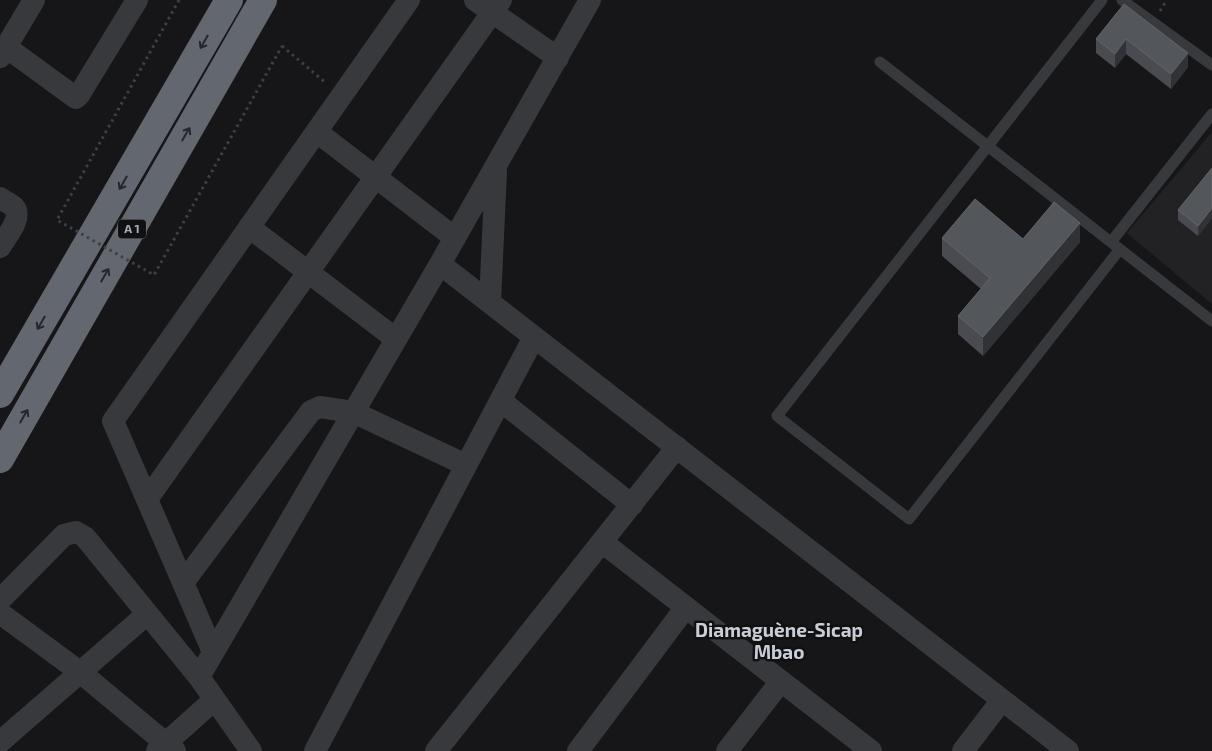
<svg xmlns="http://www.w3.org/2000/svg" width="1212" height="751" font-family="'Exo 2',sans-serif">
  <style>
    .built { fill: #222225 }
    .lines { fill: none; stroke-linecap: round; stroke-linejoin: round }
    .path { stroke: #3d4045; stroke-width: 3; stroke-dasharray: 2.5 4; stroke-linecap: butt }
    .service { stroke: #37393d; stroke-width: 11 }
    .minor { stroke: #37393d; stroke-width: 22 }
    .motorway { stroke: #63676f; stroke-width: 28 }
    .path-bridge { stroke: #3d4045; stroke-width: 3; stroke-dasharray: 2.5 4; stroke-linecap: butt }
    .wall { fill: #494b50 }
    .shaded-wall { fill: #303235 }
    .building { fill: #53565b; stroke: #61646a }
    .oneway { stroke: #26262a }
    .labels { text-anchor: middle; stroke-width: 5; stroke-linejoin: round; paint-order: stroke }
    .shield { fill: #111113; stroke: #7b7f87; stroke-width: 1 }
    .shield-label { font-size: 12px; font-weight: bold; fill: #a8aeb9 }
    .district-label { font-size: 19px; font-weight: bold; fill: #c9cdd5; stroke: #111113 }
  </style>
  <rect width="100%" height="100%" fill="#161618"/>
  <path class="built" d="M1212 132V304L1127 233Z"/>
  <g class="lines">
    <path class="path" d="M1160 11 1167 0
      M282 46 326 83"/>
    <path class="service" d="M1102 0 777 416 909 519 1120 249
      M1122 0 1212 65
      M880 62 1212 321
      M1111 242 1212 114"/>
    <path class="minor" d="M475 0 558 58
      M6 47 76 98 79 95 137 0
      M0 57 34 0
      M317 132 455 238
      M0 198C4 201 10 203 14 207 23 218 6 237 0 247
      M249 227 396 339
      M440 264 1068 751
      M490 302 496 171
      M501 401 632 505
      M148 498 501 0
      M602 542 871 751
      M183 583 311 411 320 407 353 412 466 465
      M0 600 64 535 76 532 85 537 199 677 251 751
      M0 613 80 672 175 751
      M213 652 113 421 409 0
      M199 677 440 264 590 0
      M0 742 146 615
      M157 751 214 700
      M315 751 534 337
      M436 751 677 447
      M578 751 686 607
      M727 751 781 681
      M963 751 1002 700"/>
    <path class="motorway" d="M0 394 229 0
      M0 459 263 0"/>
    <path class="path-bridge" d="M179 0 57 220 154 275 282 46"/>
  </g>
  <path class="wall" d="M1124 4 1188 67 1171 89 1126 54 1115 68 1096 53V39Z
    M1212 168V218L1198 236 1178 220V210Z
    M942 238 1023 239 1080 242 983 356 958 334V316L981 289 942 256Z"/>
  <path class="shaded-wall" d="M1126 39V54L1115 68V54Z
    M1188 53V67L1171 89V74Z
    M1212 208V218L1198 236V226Z
    M1080 223V242L983 356V337Z"/>
  <path class="building" d="M1124 4 1188 53 1171 74 1126 39 1115 54 1096 39Z
    M1212 168V208L1198 226 1178 210Z
    M975 199 1023 239 1054 202 1080 223 983 337 958 316 990 278 942 238Z"/>
  <defs><path id="oneway-shaft" d="M-6 0H5M1.5-3L5.5 0L1.5 3" fill="none" stroke-width="1.6" stroke-linecap="round" stroke-linejoin="round" transform="scale(1.25)"/></defs>
  <g class="oneway">
    <use href="#oneway-shaft" transform="translate(204 42) rotate(120)"/>
    <use href="#oneway-shaft" transform="translate(186 134) rotate(-60)"/>
    <use href="#oneway-shaft" transform="translate(123 183) rotate(120)"/>
    <use href="#oneway-shaft" transform="translate(105 275) rotate(-60)"/>
    <use href="#oneway-shaft" transform="translate(41 323) rotate(120)"/>
    <use href="#oneway-shaft" transform="translate(24 416) rotate(-60)"/>
  </g>
  <g class="labels">
    <rect class="shield" x="118" y="219.5" width="28" height="19" rx="4"/>
    <g class="shield-label">
      <text x="132" y="233">A 1</text>
    </g>
    <g class="district-label">
      <text x="779" y="637">Diamaguène-Sicap<tspan x="779" dy="22">Mbao</tspan></text>
    </g>
  </g>
</svg>
